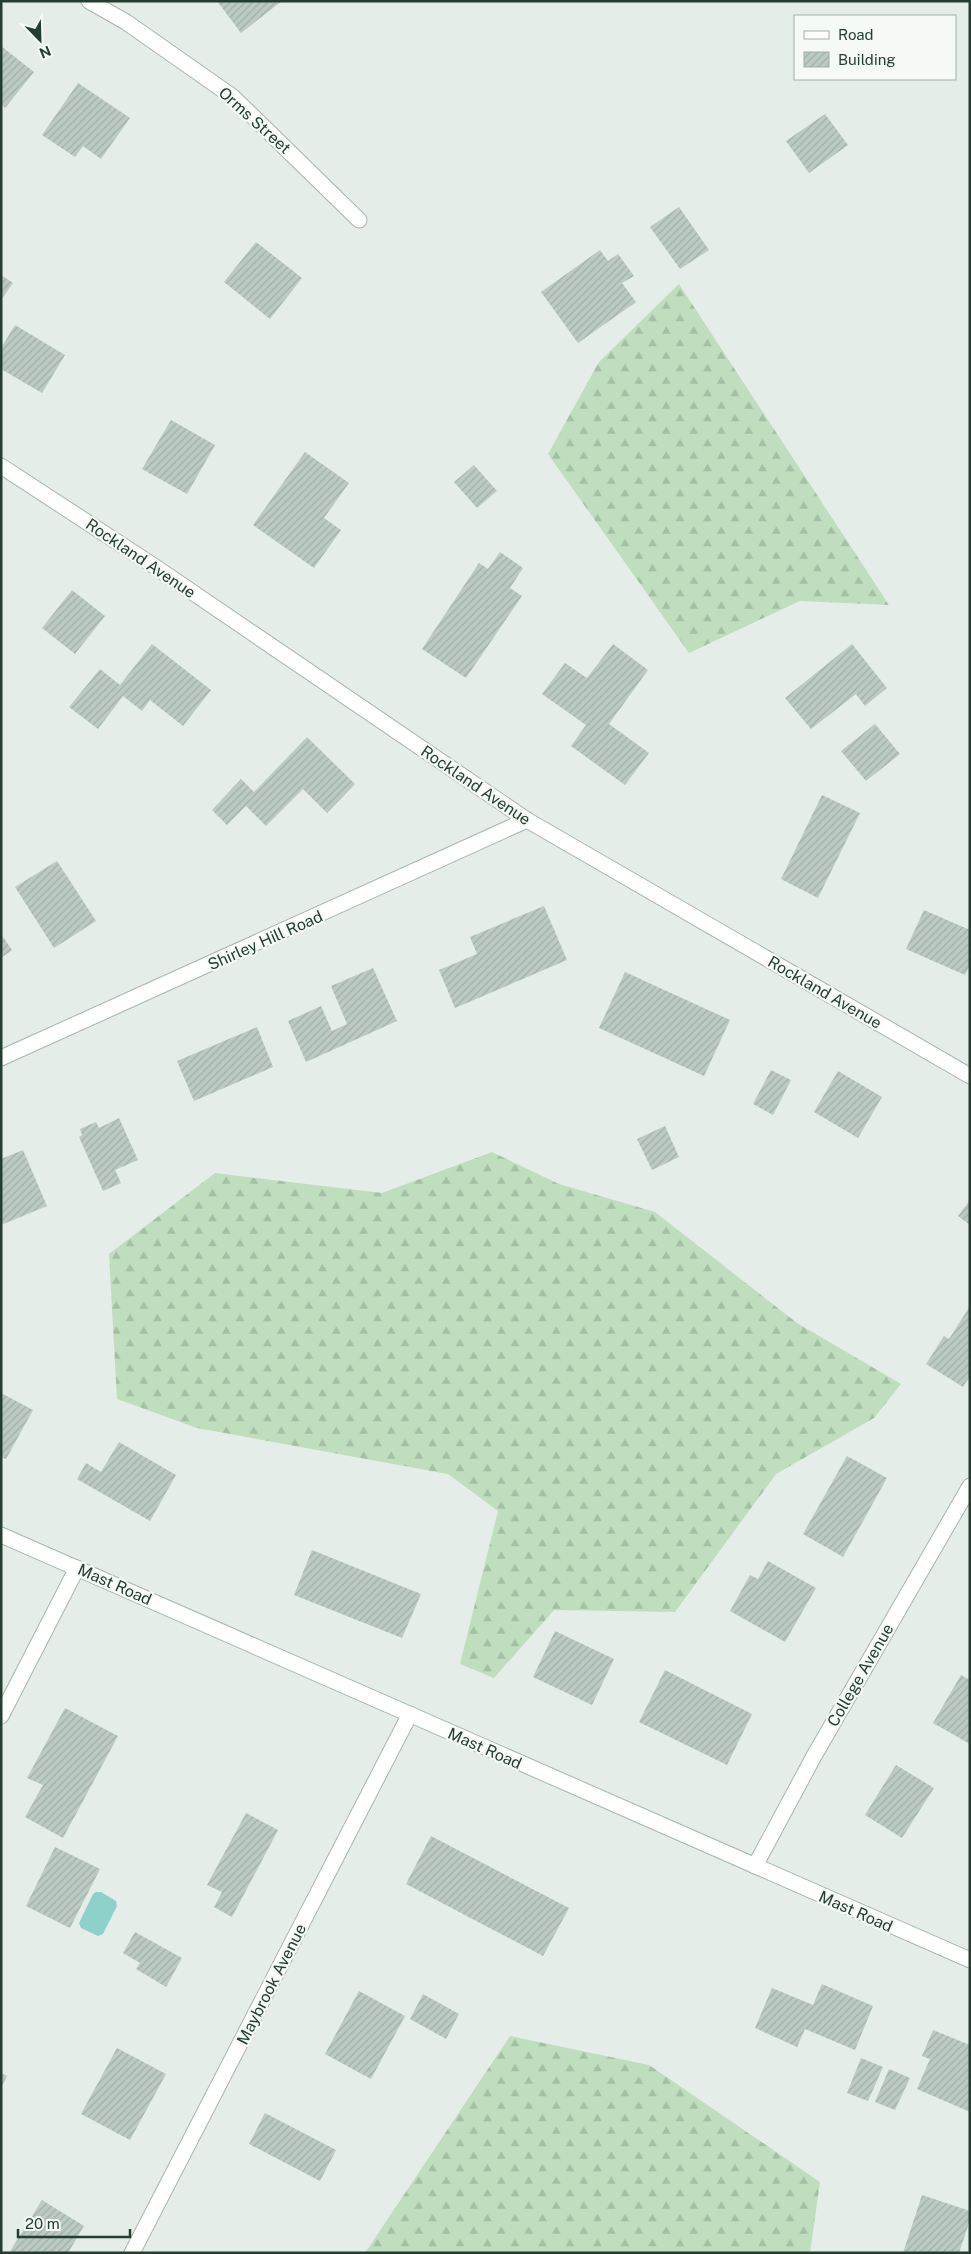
<svg xmlns="http://www.w3.org/2000/svg" width="971" height="2254" font-family="'Public Sans',sans-serif">
  <style>
    .forest { fill: url(#forest-firs) }
    .water { fill: #8ed1cb }
    .building { fill: url(#building-hatch) }
    .lines { fill: none; stroke-linecap: round; stroke-linejoin: round }
    .minor-casing { stroke: #a7b5ad; stroke-width: 17 }
    .tertiary-casing { stroke: #a7b5ad; stroke-width: 17 }
    .secondary-casing { stroke: #a3b9ac; stroke-width: 17 }
    .minor { stroke: #fff; stroke-width: 15 }
    .tertiary { stroke: #fff; stroke-width: 15 }
    .secondary { stroke: #fff; stroke-width: 15 }
    .labels { text-anchor: middle; stroke-width: 4.5; stroke-linejoin: round; paint-order: stroke }
    .street-label { font-size: 16px; fill: #243f31; stroke: #f5faf6 }
  </style>
  <defs>
    <pattern id="forest-firs" width="22" height="20" patternUnits="userSpaceOnUse" patternTransform="scale(1.25)"><rect width="22" height="20" fill="#bedebe"/><path d="M5 1l3.5 6h-7zM16 11l3.5 6h-7z" fill="#a3c0a4"/></pattern>
    <pattern id="building-hatch" width="6" height="6" patternUnits="userSpaceOnUse" patternTransform="scale(1.25)"><rect width="6" height="6" fill="#bccbc2"/><path d="M-1 1l2-2M0 6l6-6M5 7l2-2" fill="none" stroke="#a1afa7"/></pattern>
  </defs>
  <rect width="100%" height="100%" fill="#e4ede7"/>
  <path class="forest" d="M679 284 889 605 800 601 689 653 548 454 599 362Z
    M492 1152 559 1184 655 1212 797 1323 901 1384 874 1418 776 1474 675 1612 554 1610 494 1678 460 1664 498 1511 448 1474 197 1428 117 1399 109 1254 215 1173 382 1193Z
    M510 2036 649 2065 820 2182 810 2253H365Z"/>
  <path class="water" d="M96 1892H101L116 1901 117 1906 103 1934 98 1936 81 1928 79 1923 93 1894Z"/>
  <path class="building" d="M217 1H282L241 33Z
    M1 46 34 72 5 108 1 104Z
    M78 83 130 118 101 159 83 146 75 157 42 135Z
    M825 114 848 145 809 173 786 141Z
    M679 207 709 250 680 269 650 227Z
    M256 242 302 278 270 319 224 282Z
    M600 250 608 261 618 254 634 276 622 283 636 302 578 343 541 292Z
    M1 275 13 283 1 300Z
    M15 325 65 355 42 393 1 369V348Z
    M171 420 215 445 187 494 142 469Z
    M305 452 349 483 324 518 341 530 314 568 253 525Z
    M474 465 497 491 477 508 454 482Z
    M500 552 523 568 510 588 522 596 466 678 422 649 479 563 488 569Z
    M72 590 105 616 75 654 42 628Z
    M152 644 211 690 183 726 150 700 142 711 123 696 98 729 69 707 100 669 120 685Z
    M613 644 648 670 609 724 649 753 625 785 571 746 586 725 542 694 565 663 587 678Z
    M852 644 887 688 865 706 856 694 811 729 785 698Z
    M875 724 900 754 866 781 841 751Z
    M307 737 355 784 327 813 303 789 266 826 246 806 227 825 212 810 241 779 254 792Z
    M822 795 860 813 818 898 781 879Z
    M57 861 96 921 54 948 15 887Z
    M544 906 567 960 455 1008 439 970 477 954 470 937Z
    M924 910 970 930V965L965 975 906 949Z
    M1 934 12 950 1 958Z
    M373 968 397 1021 306 1062 288 1021 321 1006 332 1031 347 1024 331 986Z
    M625 972 730 1020 704 1076 599 1028Z
    M257 1027 273 1067 194 1101 177 1061Z
    M771 1070 791 1080 773 1115 753 1104Z
    M838 1071 882 1097 858 1138 814 1112Z
    M119 1118 138 1160 115 1170 121 1183 103 1191 79 1137 82 1135 80 1129 96 1122 99 1128Z
    M665 1126 679 1157 652 1170 637 1139Z
    M23 1150 47 1206 1 1225V1159Z
    M970 1200V1225L958 1216Z
    M970 1306V1376L963 1387 926 1364 944 1336 949 1339Z
    M1 1393 33 1410 6 1459 1 1457Z
    M119 1442 176 1475 150 1521 77 1479 86 1463 101 1472Z
    M847 1456 887 1478 843 1557 803 1534Z
    M312 1550 421 1594 402 1638 294 1595Z
    M768 1561 816 1588 785 1642 730 1611 750 1575 758 1579Z
    M555 1631 614 1659 592 1705 533 1677Z
    M665 1670 752 1714 727 1765 639 1722Z
    M961 1675 970 1680V1744L933 1723Z
    M65 1708 118 1736 63 1838 25 1817 43 1785 27 1778Z
    M896 1765 934 1788 902 1838 865 1815Z
    M246 1813 278 1830 232 1917 214 1907 222 1892 207 1885Z
    M431 1836 569 1908 543 1956 406 1884Z
    M55 1847 100 1869 70 1928 26 1906Z
    M135 1932 182 1958 166 1987 136 1969 140 1963 123 1953Z
    M822 1984 873 2006 855 2050 805 2029 797 2047 755 2028 772 1988 813 2005Z
    M359 1991 405 2016 371 2079 325 2054Z
    M423 1994 459 2014 446 2039 410 2019Z
    M933 2030 970 2045V2112L917 2089 930 2059 922 2056Z
    M117 2048 166 2074 130 2140 81 2114Z
    M861 2058 883 2067 868 2101 847 2093Z
    M889 2069 910 2078 895 2110 875 2102Z
    M1 2073 7 2076 1 2088Z
    M265 2113 336 2150 320 2181 249 2144Z
    M922 2195 970 2211V2220L959 2253H903Z
    M42 2200 84 2226 68 2253H9Z"/>
  <g class="lines">
    <g class="minor-casing">
      <path id="minor" d="M89 1 126 22 233 97 359 220
        M1 1058 527 820
        M1 1716 77 1568
        M755 1866 814 1756 970 1486
        M132 2253 410 1714"/>
    </g>
    <g class="tertiary-casing">
      <path id="tertiary" d="M1 466 154 566 527 820 970 1076"/>
    </g>
    <g class="secondary-casing">
      <path id="secondary" d="M1 1535 970 1960"/>
    </g>
    <use href="#minor" class="minor"/>
    <use href="#tertiary" class="tertiary"/>
    <use href="#secondary" class="secondary"/>
  </g>
  <g class="labels">
    <g class="street-label">
      <text transform="translate(255 120) rotate(42)" y="6">Orms Street</text>
      <text transform="translate(141 558) rotate(34)" y="6">Rockland Avenue</text>
      <text transform="translate(476 785) rotate(34)" y="6">Rockland Avenue</text>
      <text transform="translate(265 940) rotate(-24)" y="6">Shirley Hill Road</text>
      <text transform="translate(825 992) rotate(30)" y="6">Rockland Avenue</text>
      <text transform="translate(115 1584) rotate(24)" y="6">Mast Road</text>
      <text transform="translate(860 1675) rotate(-60)" y="6">College Avenue</text>
      <text transform="translate(485 1748) rotate(24)" y="6">Mast Road</text>
      <text transform="translate(856 1911) rotate(24)" y="6">Mast Road</text>
      <text transform="translate(271 1984) rotate(-63)" y="6">Maybrook Avenue</text>
    </g>
  </g>
  <rect width="971" height="2254" fill="none" stroke="#243f31" stroke-width="5"/>
  <rect x="794" y="15" width="162" height="65" fill="#f5faf6" stroke="#a1afa7"/>
  <rect x="804" y="31" width="25" height="8" fill="#ffffff" stroke="#a1afa7"/>
  <text x="838" y="40" font-size="15" fill="#243f31">Road</text>
  <rect x="804" y="52" width="25" height="15" fill="url(#building-hatch)" stroke="#a1afa7"/>
  <text x="838" y="65" font-size="15" fill="#243f31">Building</text>
  <g transform="translate(40 40) rotate(157)" stroke="#f5faf6" stroke-width="4" paint-order="stroke">
  <path d="M0-4L9 19L0 12L-9 19Z" fill="#243f31"/>
  <text y="-8" font-size="14" font-weight="bold" text-anchor="middle" fill="#243f31">N</text>
  </g>
  <path d="M18 2229v8h112v-8" fill="none" stroke="#243f31" stroke-width="2.5"/>
  <text x="25" y="2229" font-size="15" fill="#243f31" stroke="#f5faf6" stroke-width="4" paint-order="stroke">20 m</text>
</svg>
